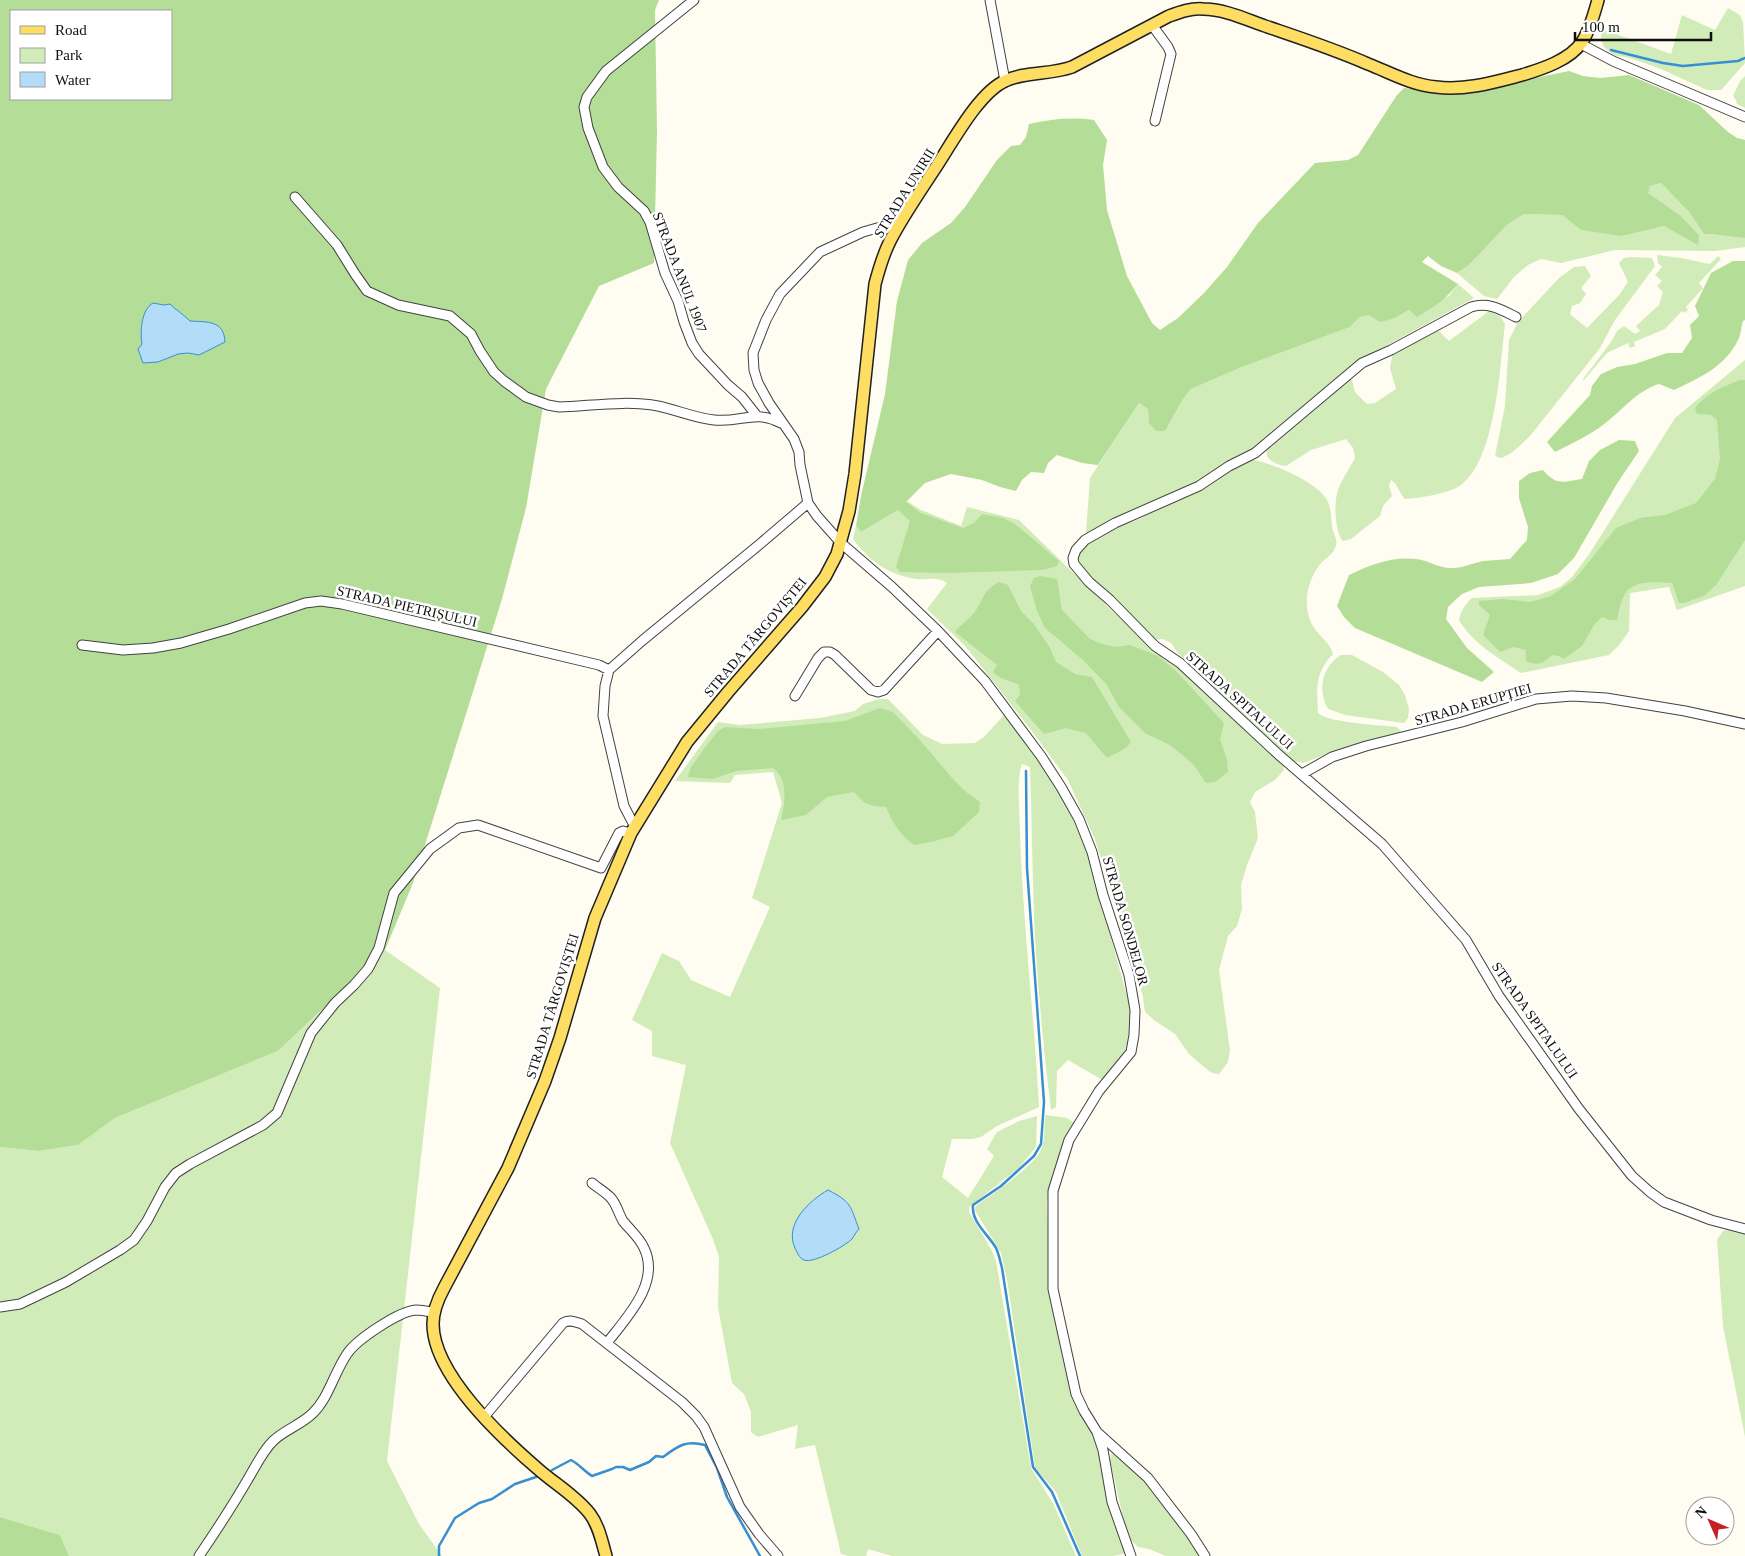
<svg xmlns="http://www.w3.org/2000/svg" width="1745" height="1556" font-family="Georgia,serif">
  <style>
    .green { fill: #d1ecb8 }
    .forest { fill: #b4dd97; fill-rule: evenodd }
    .water { fill: #b3dcf9; stroke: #378ed3 }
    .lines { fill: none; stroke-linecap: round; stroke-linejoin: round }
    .stream { stroke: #378ed3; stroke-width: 2.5 }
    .minor-casing { stroke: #424242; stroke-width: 11 }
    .major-casing { stroke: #202020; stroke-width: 14 }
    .minor { stroke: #fff; stroke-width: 9 }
    .major { stroke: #fdde63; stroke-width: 11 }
    .labels { text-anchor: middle; stroke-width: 5; stroke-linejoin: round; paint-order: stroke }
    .street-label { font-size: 14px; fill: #0f0f0f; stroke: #fff }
  </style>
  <rect width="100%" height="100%" fill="#fffdf1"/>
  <path class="green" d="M1728 8 1740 15 1743 22 1745 63 1721 90H1707L1661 69 1630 58 1614 55 1604 47 1601 40V26L1605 30 1671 54 1682 15 1715 30Z
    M1745 76V108L1737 104 1736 100 1733 96 1740 81Z
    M1661 183 1689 212 1704 234C1718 234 1731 237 1745 238V247L1715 251 1615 250 1561 263 1541 259 1528 265 1514 277 1497 299 1484 296 1457 273 1468 266 1507 225 1524 214 1562 215 1581 230 1621 235 1664 226 1699 235 1681 216 1647 193 1650 186Z
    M1657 255 1681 258 1710 264 1718 256 1721 259 1699 283 1703 288 1686 307 1688 310 1684 313 1682 311 1665 329 1634 342 1635 346 1630 348 1628 343 1607 353 1584 380 1583 379 1611 342 1617 331 1624 326 1635 334 1640 331 1636 326 1659 305 1663 292 1657 286 1662 281 1655 275 1662 267 1658 263Z
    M1631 257 1652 258 1655 266 1615 320 1600 348 1530 436C1521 444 1513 454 1501 458L1495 456 1505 406 1509 340 1518 322 1559 278 1574 267 1585 266 1591 276 1581 288 1586 294 1580 303 1572 306 1570 314 1587 328 1619 295 1628 282 1619 263 1624 258Z
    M1458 284 1474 298 1358 361 1252 451 1240 454 1206 479 1139 510 1110 520 1089 534 1086 533 1090 478 1139 403 1148 409 1149 423 1156 431H1165L1183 399 1191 389 1242 367 1350 327 1360 317 1369 315 1395 318 1409 310 1449 296Z
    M1489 311 1500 316 1505 324C1500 365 1496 459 1461 485 1448 494 1420 498 1405 499 1399 493 1398 484 1391 480L1389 485 1392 496 1383 506 1380 516 1351 539 1343 541C1335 533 1334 505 1337 494 1339 483 1350 468 1355 458L1353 448 1346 439 1311 450 1286 466C1278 465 1273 463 1267 457V451L1295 423 1348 379 1352 380 1355 392 1367 404 1375 403 1396 389 1390 368 1393 351 1437 329 1449 341Z
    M1745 360V586L1677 610 1669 587 1630 593 1629 631 1620 644 1609 655 1521 673C1499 658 1473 644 1459 620 1461 611 1465 604 1472 598L1538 595 1560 587 1572 577 1590 553 1675 418Z
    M1254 460C1274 464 1317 482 1327 500 1331 507 1331 518 1332 526 1333 534 1339 541 1335 548 1333 554 1326 558 1322 562 1314 571 1308 584 1307 597 1306 606 1308 618 1313 626 1319 637 1330 642 1333 654 1314 674 1317 688 1318 713 1329 723 1380 725 1397 727L1402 733 1345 747 1303 763 1294 761 1223 698 1178 653 1171 643 1163 639 1155 640C1140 625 1082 578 1078 561 1077 552 1087 541 1094 536 1106 528 1123 525 1137 520 1146 517 1154 509 1163 506 1176 500 1189 497 1202 490 1221 481 1232 463 1254 460Z
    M907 501 921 510 961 526 967 507 1019 520 1128 626 1178 666 1275 754 1283 764 1284 770 1275 780 1255 792 1250 802 1255 812 1258 838 1247 865 1241 885 1242 909 1237 926 1228 936 1219 970 1230 1051 1228 1062 1219 1074 1212 1073 1204 1067 1189 1054 1175 1034 1154 1020 1145 1012 1143 997 1129 943 1094 837 1068 780 1028 726 966 647 927 609 947 583C936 576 930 580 917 579 888 575 871 562 853 539L856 526 861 532 898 510Z
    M1341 655H1352L1383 672 1399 685 1405 695 1409 709 1408 718 1404 723 1345 715 1328 709C1317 689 1322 667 1341 655Z
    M879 699H888L923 735 942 744 975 743 984 737 1004 715 1008 719 1050 775 1084 841 1129 1003C1135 1043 1126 1050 1104 1081L1068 1060 1057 1071 1056 1107 1051 1110C1043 1045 1037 981 1034 916 1032 866 1032 817 1030 767L1022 764C1016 780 1020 815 1020 833 1023 924 1034 1015 1039 1107L997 1126 981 1137 972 1139H952L942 1177 968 1198 994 1156 987 1149 997 1132 1019 1121 1037 1116 1036 1147 1019 1168 969 1207V1212L991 1249 996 1261 1031 1468 1054 1505 1076 1556H892L868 1549 866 1556H849L841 1554 815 1445 795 1449 798 1425 758 1437 751 1432V1412L744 1394 732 1383 718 1307 719 1257 713 1239 670 1143 686 1065 652 1056V1031L632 1020 662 953 679 961 691 980 730 997 770 907 752 898 782 803 773 772 735 775 730 783 675 781 718 722 740 725 820 718 855 711 863 704Z
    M385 950 440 988 387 1461 419 1524 442 1556H69L60 1535 0 1517V1147L38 1151 78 1145 115 1118 278 1051Z
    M1046 1115 1067 1118 1076 1124 1066 1141 1049 1187 1047 1206 1052 1286 1068 1376 1097 1443 1112 1512 1126 1551 1124 1554 1112 1556H1082L1056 1492 1035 1468 1007 1279 1001 1253 976 1212 975 1208 977 1205C993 1194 1034 1166 1041 1150 1046 1139 1043 1126 1046 1115Z
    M1730 1229 1745 1233V1437L1723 1326 1717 1240 1723 1231Z
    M1112 1452 1117 1453 1145 1479 1201 1556H1166L1149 1549 1138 1547 1131 1540 1123 1517 1110 1460Z"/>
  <path class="forest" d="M0 0H659L655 10 657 131 654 263 599 286 546 389 526 508 502 599 413 883 385 950 278 1051 115 1118 78 1145 38 1151 0 1147ZM11 11H171V99H11Z
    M1569 71 1583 76 1600 78 1629 75 1699 105 1728 132 1737 138 1745 140V238C1731 237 1718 234 1704 234L1689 212 1661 183 1650 186 1648 193 1681 216 1699 235 1698 245 1664 226 1621 236 1581 230 1562 215 1524 214 1507 225 1468 266 1457 273 1441 266 1428 256 1422 262 1458 284C1447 298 1433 308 1417 317L1409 310 1395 318 1380 322 1369 315 1360 317 1350 327 1242 367 1191 389 1183 399 1165 431H1156L1149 423 1148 409 1139 403 1098 465 1082 463 1057 455 1048 463 1044 473 1031 472 1022 480 1016 491 1000 487 982 480 951 474 925 483 906 502 921 513 963 528 974 523 982 514 1003 518 1015 524 1059 561 1057 566 1043 570 944 573 900 572 896 567 910 521 898 510 861 532 856 526 861 496 885 394 897 301 908 260 922 243 951 223 965 207 997 160 1011 146 1020 145 1026 137 1029 124C1051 119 1072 117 1094 120L1107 140 1103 165 1107 210 1127 276 1152 323 1160 330 1178 318 1204 293 1227 267 1258 223 1315 163 1348 160 1358 155 1397 95 1404 88 1456 94Z
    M1733 261H1745V320L1743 321C1741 327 1741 335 1738 340 1725 367 1699 378 1674 390L1659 384C1636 391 1622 411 1603 425 1588 436 1571 444 1555 452L1547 442 1590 395 1592 386 1601 374 1617 367 1635 364 1667 353H1682L1692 338 1690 325 1699 316 1695 306 1711 273Z
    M1740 380H1745V540L1716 585 1704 596 1684 603H1679L1672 583C1657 582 1631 579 1624 596 1620 603 1619 612 1617 620H1609L1602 617 1594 625 1582 646 1564 659 1559 656 1552 655C1543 664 1538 666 1526 661V650L1514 647 1500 652 1483 635 1490 615 1479 605V601L1503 599 1530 602 1551 596 1575 579 1616 528 1640 518 1665 515 1696 503 1715 479 1720 459 1717 420 1711 415 1697 414 1695 408C1706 393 1723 387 1740 380Z
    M1619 440 1635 441 1639 451 1618 482 1574 558 1558 574 1531 583 1479 587 1462 594 1448 607 1446 619 1467 648 1494 672 1482 682 1355 628 1344 617 1337 606 1349 575C1369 565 1393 556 1416 559 1428 560 1440 569 1453 568 1463 568 1473 563 1483 561 1492 560 1501 560 1510 559L1527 540 1528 527 1519 498V481L1530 473 1543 470C1557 486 1562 482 1582 479L1589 461 1600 450Z
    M1040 576 1057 579 1062 610 1089 638 1099 643 1114 647 1130 645 1158 656 1177 672 1224 723 1220 739 1227 760 1228 772 1215 782 1206 783 1193 764 1170 745 1145 733 1119 707 1107 685 1083 660 1045 628 1037 611 1030 586 1034 578Z
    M999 582 1008 585 1021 611 1033 623 1049 646 1056 662 1075 674 1092 677 1131 742C1126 750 1115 753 1107 758L1086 733 1066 728 1044 734 1015 701 1020 695 1019 685C1010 680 1000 680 993 672L997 665 955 632C960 625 967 621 972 615 985 601 980 592 999 582Z
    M880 708 893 712 918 738 953 779 966 792 980 802 979 812 953 836 931 842 914 845C899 834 893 823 886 807 868 806 866 805 854 792L827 797 806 815 781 820C785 803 789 780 773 768L737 771 712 779 688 777 691 767 709 742 718 731 725 727 759 729 845 721Z
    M0 1517 60 1535 69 1556H0Z"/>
  <path class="water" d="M153 303 164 305 170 304C176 310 183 314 190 321 207 322 224 320 225 342L199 355 188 353 178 354 158 362 143 363 138 349 142 344C140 332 141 310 153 303Z
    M828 1190C852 1202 850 1206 859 1229 856 1232 854 1236 852 1239 845 1246 813 1264 804 1260 799 1258 797 1252 795 1248 784 1224 809 1201 828 1190Z"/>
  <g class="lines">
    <path class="stream" d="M1611 50 1663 63 1683 66 1738 61 1745 58
      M1026 771 1027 868 1044 1102 1041 1144 1034 1156 1001 1186 973 1205C971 1222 988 1234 996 1248 999 1254 1000 1261 1002 1268L1033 1467 1052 1492 1080 1556
      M552 1470 571 1460C579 1464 584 1471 592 1476L612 1469 616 1467H623L630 1470 649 1462 656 1456 663 1457C678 1446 685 1440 705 1445L717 1468 727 1497 760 1556
      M439 1556V1546L455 1518 479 1503 492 1499 515 1484 536 1477"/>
    <g class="minor-casing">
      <path id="minor" d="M694 0 606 71 587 97 584 107 588 128 603 167 618 187 644 211 650 222 665 273 678 301 684 322 692 343 699 354 728 385 742 397 757 416
        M990 0 1005 81
        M1152 25 1168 47 1171 54 1155 121
        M1581 44 1613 61 1745 117
        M295 197 337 245 355 274 367 291 398 305 450 316 471 334 480 351 494 372 504 381 526 397 548 405 559 407C591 406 626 400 658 406 677 410 695 418 714 420 742 423 754 409 781 423
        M898 226H884L863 232 820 252 780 294 766 320 753 353 754 370 758 383 769 403 794 439 799 452 800 465 808 503 817 516 841 543 892 587 938 631 985 681 1041 756 1061 787 1079 819 1092 852 1103 895 1129 975 1135 1010 1134 1035 1131 1052 1099 1091 1069 1140 1053 1191V1289L1076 1394 1084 1411 1097 1432 1148 1478 1191 1534 1205 1556
        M1516 317C1500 309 1489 302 1471 307L1391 350 1362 363 1255 453 1229 466 1199 486 1115 523 1085 540 1076 550 1073 558 1074 564 1089 582 1110 600 1155 646 1180 663 1279 755 1382 844 1466 940 1499 996 1579 1109 1632 1176 1650 1192 1664 1202 1711 1220 1745 1229
        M82 645 123 650 153 648 181 643 229 629 305 603 321 601 342 604 599 665 609 670
        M795 696 818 658 824 652H830L835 655 871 690 878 692 884 690 938 631
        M1302 774 1332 757 1366 746 1462 722 1536 699 1572 696 1606 698 1685 711 1745 724
        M635 827 624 806 603 716 605 686 609 670 643 640 760 544 808 503
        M592 1183C598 1188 605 1192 610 1197 617 1204 618 1213 623 1221 630 1230 639 1237 644 1248 661 1283 626 1318 607 1343
        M0 1307 20 1304 66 1282 120 1250 134 1240 147 1221 165 1187 176 1173 190 1164 263 1125 277 1113 311 1033 335 1003 354 985 368 969 379 948 394 893 430 849 459 828 478 825 601 868 619 833 623 831 631 833
        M484 1417 563 1323C569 1319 575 1322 582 1324L682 1402 696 1416 704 1427 740 1507 759 1534 778 1556
        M1097 1432 1103 1450 1112 1502 1131 1556
        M199 1556C216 1531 233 1505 248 1479 256 1466 262 1452 273 1441 284 1430 301 1425 313 1413 329 1397 334 1373 347 1354 356 1340 399 1311 416 1310 422 1310 429 1312 435 1312"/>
    </g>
    <g class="major-casing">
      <path id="major" d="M606 1556C602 1542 599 1526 590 1514 576 1496 555 1484 538 1469 502 1438 433 1374 433 1324 433 1311 438 1299 444 1288L508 1168 545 1081 560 1038 595 918 631 833 687 742 728 692 802 607 825 577 837 554 849 511 855 474 875 284C879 269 883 255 890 241 903 216 919 193 934 170 951 145 978 93 1005 81 1026 71 1050 75 1072 67L1169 16C1180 12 1191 8 1203 9 1224 9 1245 19 1265 26 1300 38 1334 49 1368 64 1391 73 1412 85 1436 87 1465 91 1495 82 1522 75 1542 69 1570 60 1582 42 1590 30 1594 14 1598 0"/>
    </g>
    <use href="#minor" class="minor"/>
    <use href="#major" class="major"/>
  </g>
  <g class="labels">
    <g class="street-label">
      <text transform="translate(904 193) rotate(-58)" y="5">STRADA UNIRII</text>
      <text transform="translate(680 272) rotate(69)" y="5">STRADA ANUL 1907</text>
      <text transform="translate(407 606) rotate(13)" y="5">STRADA PIETRIȘULUI</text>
      <text transform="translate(755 637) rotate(-50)" y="5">STRADA TÂRGOVIȘTEI</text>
      <text transform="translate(1240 700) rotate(42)" y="5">STRADA SPITALULUI</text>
      <text transform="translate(1473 704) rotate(-16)" y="5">STRADA ERUPȚIEI</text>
      <text transform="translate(1126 921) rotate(74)" y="5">STRADA SONDELOR</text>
      <text transform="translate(552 1006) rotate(-73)" y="5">STRADA TÂRGOVIȘTEI</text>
      <text transform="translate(1535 1020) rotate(55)" y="5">STRADA SPITALULUI</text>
    </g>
  </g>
  <rect x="10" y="10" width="162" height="90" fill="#ffffff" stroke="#9f9f9f"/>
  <rect x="20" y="26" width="25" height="8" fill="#fdde63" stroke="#9f9f9f"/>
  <text x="55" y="35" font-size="15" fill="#0f0f0f">Road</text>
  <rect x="20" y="48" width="25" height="15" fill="#d1ecb8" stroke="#9f9f9f"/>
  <text x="55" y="60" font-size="15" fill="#0f0f0f">Park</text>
  <rect x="20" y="72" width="25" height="15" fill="#b3dcf9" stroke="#9f9f9f"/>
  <text x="55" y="85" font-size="15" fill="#0f0f0f">Water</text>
  <g transform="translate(1710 1521) rotate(315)"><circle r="24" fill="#ffffff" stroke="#9f9f9f"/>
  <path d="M0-4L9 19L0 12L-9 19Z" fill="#c52122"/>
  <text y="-8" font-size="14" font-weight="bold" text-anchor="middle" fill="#0f0f0f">N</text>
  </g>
  <path d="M1575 32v8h136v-8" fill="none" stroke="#0f0f0f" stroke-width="2.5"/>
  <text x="1582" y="32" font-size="15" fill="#0f0f0f" stroke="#ffffff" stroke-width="4" paint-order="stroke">100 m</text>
</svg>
